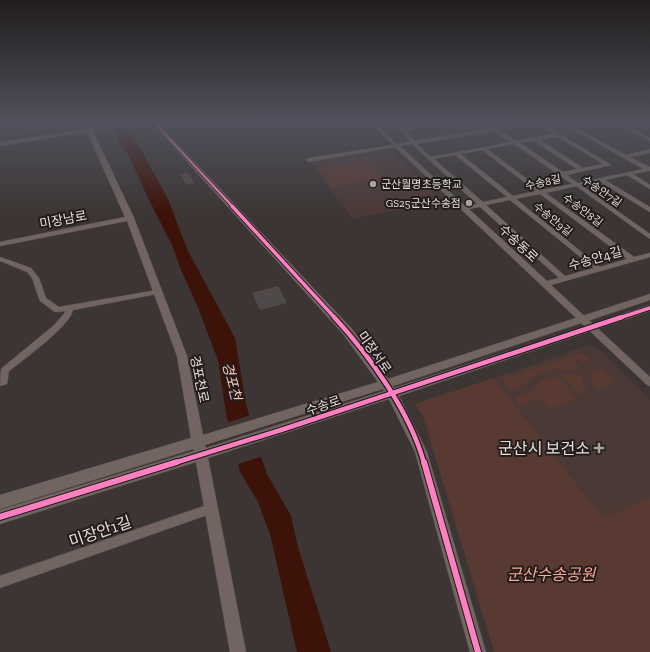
<svg xmlns="http://www.w3.org/2000/svg" width="650" height="652" font-family="'Zilla Slab','Noto Sans KR',serif">
  <style>
    .built { fill: #4b3936 }
    .green { fill: #593a33 }
    .water { fill: #3d1209 }
    .pier { fill: #3c3534 }
    .building { fill: #4f4a49 }
    .lines { fill: none; stroke-linecap: round; stroke-linejoin: round }
    .minor-casing { stroke: #565150; stroke-width: 1 }
    .tertiary-casing { stroke: #565150; stroke-width: 1 }
    .minor { fill: #726461; fill-rule: evenodd }
    .tertiary { fill: #726461; fill-rule: evenodd }
    .cycleway-far3-casing { stroke: #221c1b; stroke-width: 4 }
    .cycleway-far2-casing { stroke: #221c1b; stroke-width: 5.5 }
    .cycleway-far1-casing { stroke: #221c1b; stroke-width: 7 }
    .cycleway-casing { stroke: #221c1b; stroke-width: 8 }
    .cycleway-far3 { stroke: #ff80c0; stroke-width: 2.5 }
    .cycleway-far2 { stroke: #ff80c0; stroke-width: 3.5 }
    .cycleway-far1 { stroke: #ff80c0; stroke-width: 4.5 }
    .cycleway { stroke: #ff80c0; stroke-width: 6 }
    .poi-dot { fill: #aaa2a1; stroke: #221c1b; stroke-width: 1.5 }
    .labels { text-anchor: middle; stroke-width: 4; stroke-linejoin: round; paint-order: stroke }
    .far-street-label { font-size: 11px; fill: #e5dddb; stroke: #221c1b }
    .far-poi-label { font-size: 11px; fill: #e5dddb; stroke: #221c1b; text-anchor: start }
    .street-label { font-size: 13px; fill: #e5dddb; stroke: #221c1b }
    .water-label { font-size: 14px; font-style: italic; fill: #fac5b9; stroke: #221c1b }
    .near-poi-label { font-size: 16px; fill: #e5dddb; stroke: #221c1b; text-anchor: end }
    .near-street-label { font-size: 16px; fill: #e5dddb; stroke: #221c1b }
    .near-park-label { font-size: 16px; font-style: italic; fill: #fda894; stroke: #221c1b }
  </style>
  <rect width="100%" height="100%" fill="#3c3534"/>
  <path class="built" d="M37 122H83V125L0 138V123L25 129 42 123Z
    M387 147 441 201 352 219 309 160Z
    M589 345 597 348 650 400V497L603 518 494 378Z"/>
  <path class="green" d="M368 160 383 177 331 187 318 169Z
    M583 353 590 361 581 363 579 359 574 360 578 369 575 370 551 369 535 375 523 386 512 391 502 379Z
    M603 368 616 382 596 389 589 373Z
    M561 374H580L587 392 580 395Z
    M554 377H558L577 399 549 409 540 398 521 405 515 398 530 392 542 381Z
    M494 378 603 518 650 497V652H494L423 416 414 404Z"/>
  <path class="water" d="M109 122H123L126 129 140 148 167 197 188 251 235 338 246 404 260 454 267 474 291 516 298 547 331 652H297L270 534 258 502 240 472 226 414 218 360 197 305 181 270 172 245 148 198 128 154 119 143 117 136Z"/>
  <path class="pier" d="M251 415 263 456 236 465 226 423Z"/>
  <path class="building" d="M187 172 195 183 187 185 179 174Z
    M278 286 287 303 260 310 252 293Z"/>
  <g class="lines">
    <g class="minor-casing">
      <path id="minor" d="M369 122H374L397 144 410 142 394 122H399L404 127 435 122H444L406 130 414 141 491 128 482 122H487L496 128 530 122H540L611 165 567 175 578 183 643 169 560 122H565L626 155 650 149V153L630 157 650 167V171L633 174 650 185V189L627 175 605 180 650 207V212L599 181 581 185 650 234V239L576 186 546 193 634 257 650 253V257L551 285 650 377V386L647 385 395 147 309 162 306 160 309 158 393 145ZM536 124 554 134 516 141 499 130ZM494 131 511 142 431 157 417 144ZM558 137 603 164 583 168 540 140ZM534 141 577 169 563 172 520 143ZM412 144 477 204 465 206 400 146ZM514 144 572 184 542 190 487 149ZM482 150 536 191 513 196 461 154ZM455 155 507 197 483 202 434 159ZM540 194 627 259 600 267 516 199ZM510 200 594 268 565 276 486 205ZM480 207 559 278 547 281 469 209Z
        M613 122H618L650 138V141Z
        M0 257 31 268 39 278 46 298 59 307 157 290 161 292 157 294 73 310C70 326 23 360 9 371L7 384 0 386 1 370 2 368 53 326 64 314 65 311 55 312 40 301 32 278 27 272 0 261Z
        M210 504 214 505 216 509 214 513 210 514 0 588V576Z"/>
    </g>
    <g class="tertiary-casing">
      <path id="tertiary" d="M130 122H144L93 131 134 218 187 356 203 435 378 382 343 334 151 122H157L351 328 373 356 388 379 650 294V300L393 386 394 388 650 305V311L399 396 427 452 486 652H470L415 452 389 399 208 458 246 652H230L196 462 0 524V510L194 451 193 449 0 509V495L191 438 177 356 127 221 0 246V242L125 217 87 132 0 146V142L86 129 85 127 88 125 91 128ZM383 389 384 391 206 448 205 445Z"/>
    </g>
    <use href="#minor" class="minor"/>
    <use href="#tertiary" class="tertiary"/>
    <g class="cycleway-far3-casing">
      <path id="cycleway-far3" d="M154 122 233 207"/>
    </g>
    <g class="cycleway-far2-casing">
      <path id="cycleway-far2" d="M232 206 335 318
        M619 318 650 308"/>
    </g>
    <g class="cycleway-far1-casing">
      <path id="cycleway-far1" d="M334 317C370 356 410 412 424 463
        M174 463 281 430 622 317"/>
    </g>
    <g class="cycleway-casing">
      <path id="cycleway" d="M424 462 478 652
        M0 517 177 462"/>
    </g>
    <use href="#cycleway-far3" class="cycleway-far3"/>
    <use href="#cycleway-far2" class="cycleway-far2"/>
    <use href="#cycleway-far1" class="cycleway-far1"/>
    <use href="#cycleway" class="cycleway"/>
  </g>
  <linearGradient id="sky" x2="0" y2="1"><stop stop-color="#211d1d"/><stop offset="0.57" stop-color="#50515c"/><stop offset="1" stop-color="#50515c" stop-opacity="0"/></linearGradient>
  <rect width="650" height="213" fill="url(#sky)"/>
  <g class="poi-dot">
    <circle cx="373" cy="184" r="4"/>
    <circle cx="469" cy="203" r="4"/>
    <path d="M597 442h4v4h4v4h-4v4h-4v-4h-4v-4h4z"/>
  </g>
  <g class="labels">
    <g class="far-street-label">
      <text transform="translate(543 182) rotate(-12)" y="4">수송8길</text>
      <text transform="translate(602 191) rotate(35)" y="4">수송안7길</text>
      <text transform="translate(583 210) rotate(37)" y="4">수송안8길</text>
      <text transform="translate(553 219) rotate(39)" y="4">수송안9길</text>
    </g>
    <g class="far-poi-label">
      <text x="381" y="188">군산월명초등학교</text>
      <text x="461" y="207" text-anchor="end">GS25군산수송점</text>
    </g>
    <g class="street-label">
      <text transform="translate(63 219) rotate(-11)" y="5">미장남로</text>
      <text transform="translate(519 243) rotate(43)" y="5">수송동로</text>
      <text transform="translate(595 258) rotate(-16)" y="5">수송안4길</text>
      <text transform="translate(375 352) rotate(55)" y="5">미장서로</text>
      <text transform="translate(200 379) rotate(78)" y="5">경포천로</text>
      <text transform="translate(323 405) rotate(-19)" y="5">수송로</text>
    </g>
    <g class="water-label">
      <text transform="translate(232 381) rotate(75)" y="5">경포천</text>
    </g>
    <g class="near-poi-label">
      <text x="590" y="454">군산시 보건소</text>
    </g>
    <g class="near-street-label">
      <text transform="translate(100 531) rotate(-19)" y="6">미장안1길</text>
    </g>
    <g class="near-park-label">
      <text x="551" y="580">군산수송공원</text>
    </g>
  </g>
</svg>
